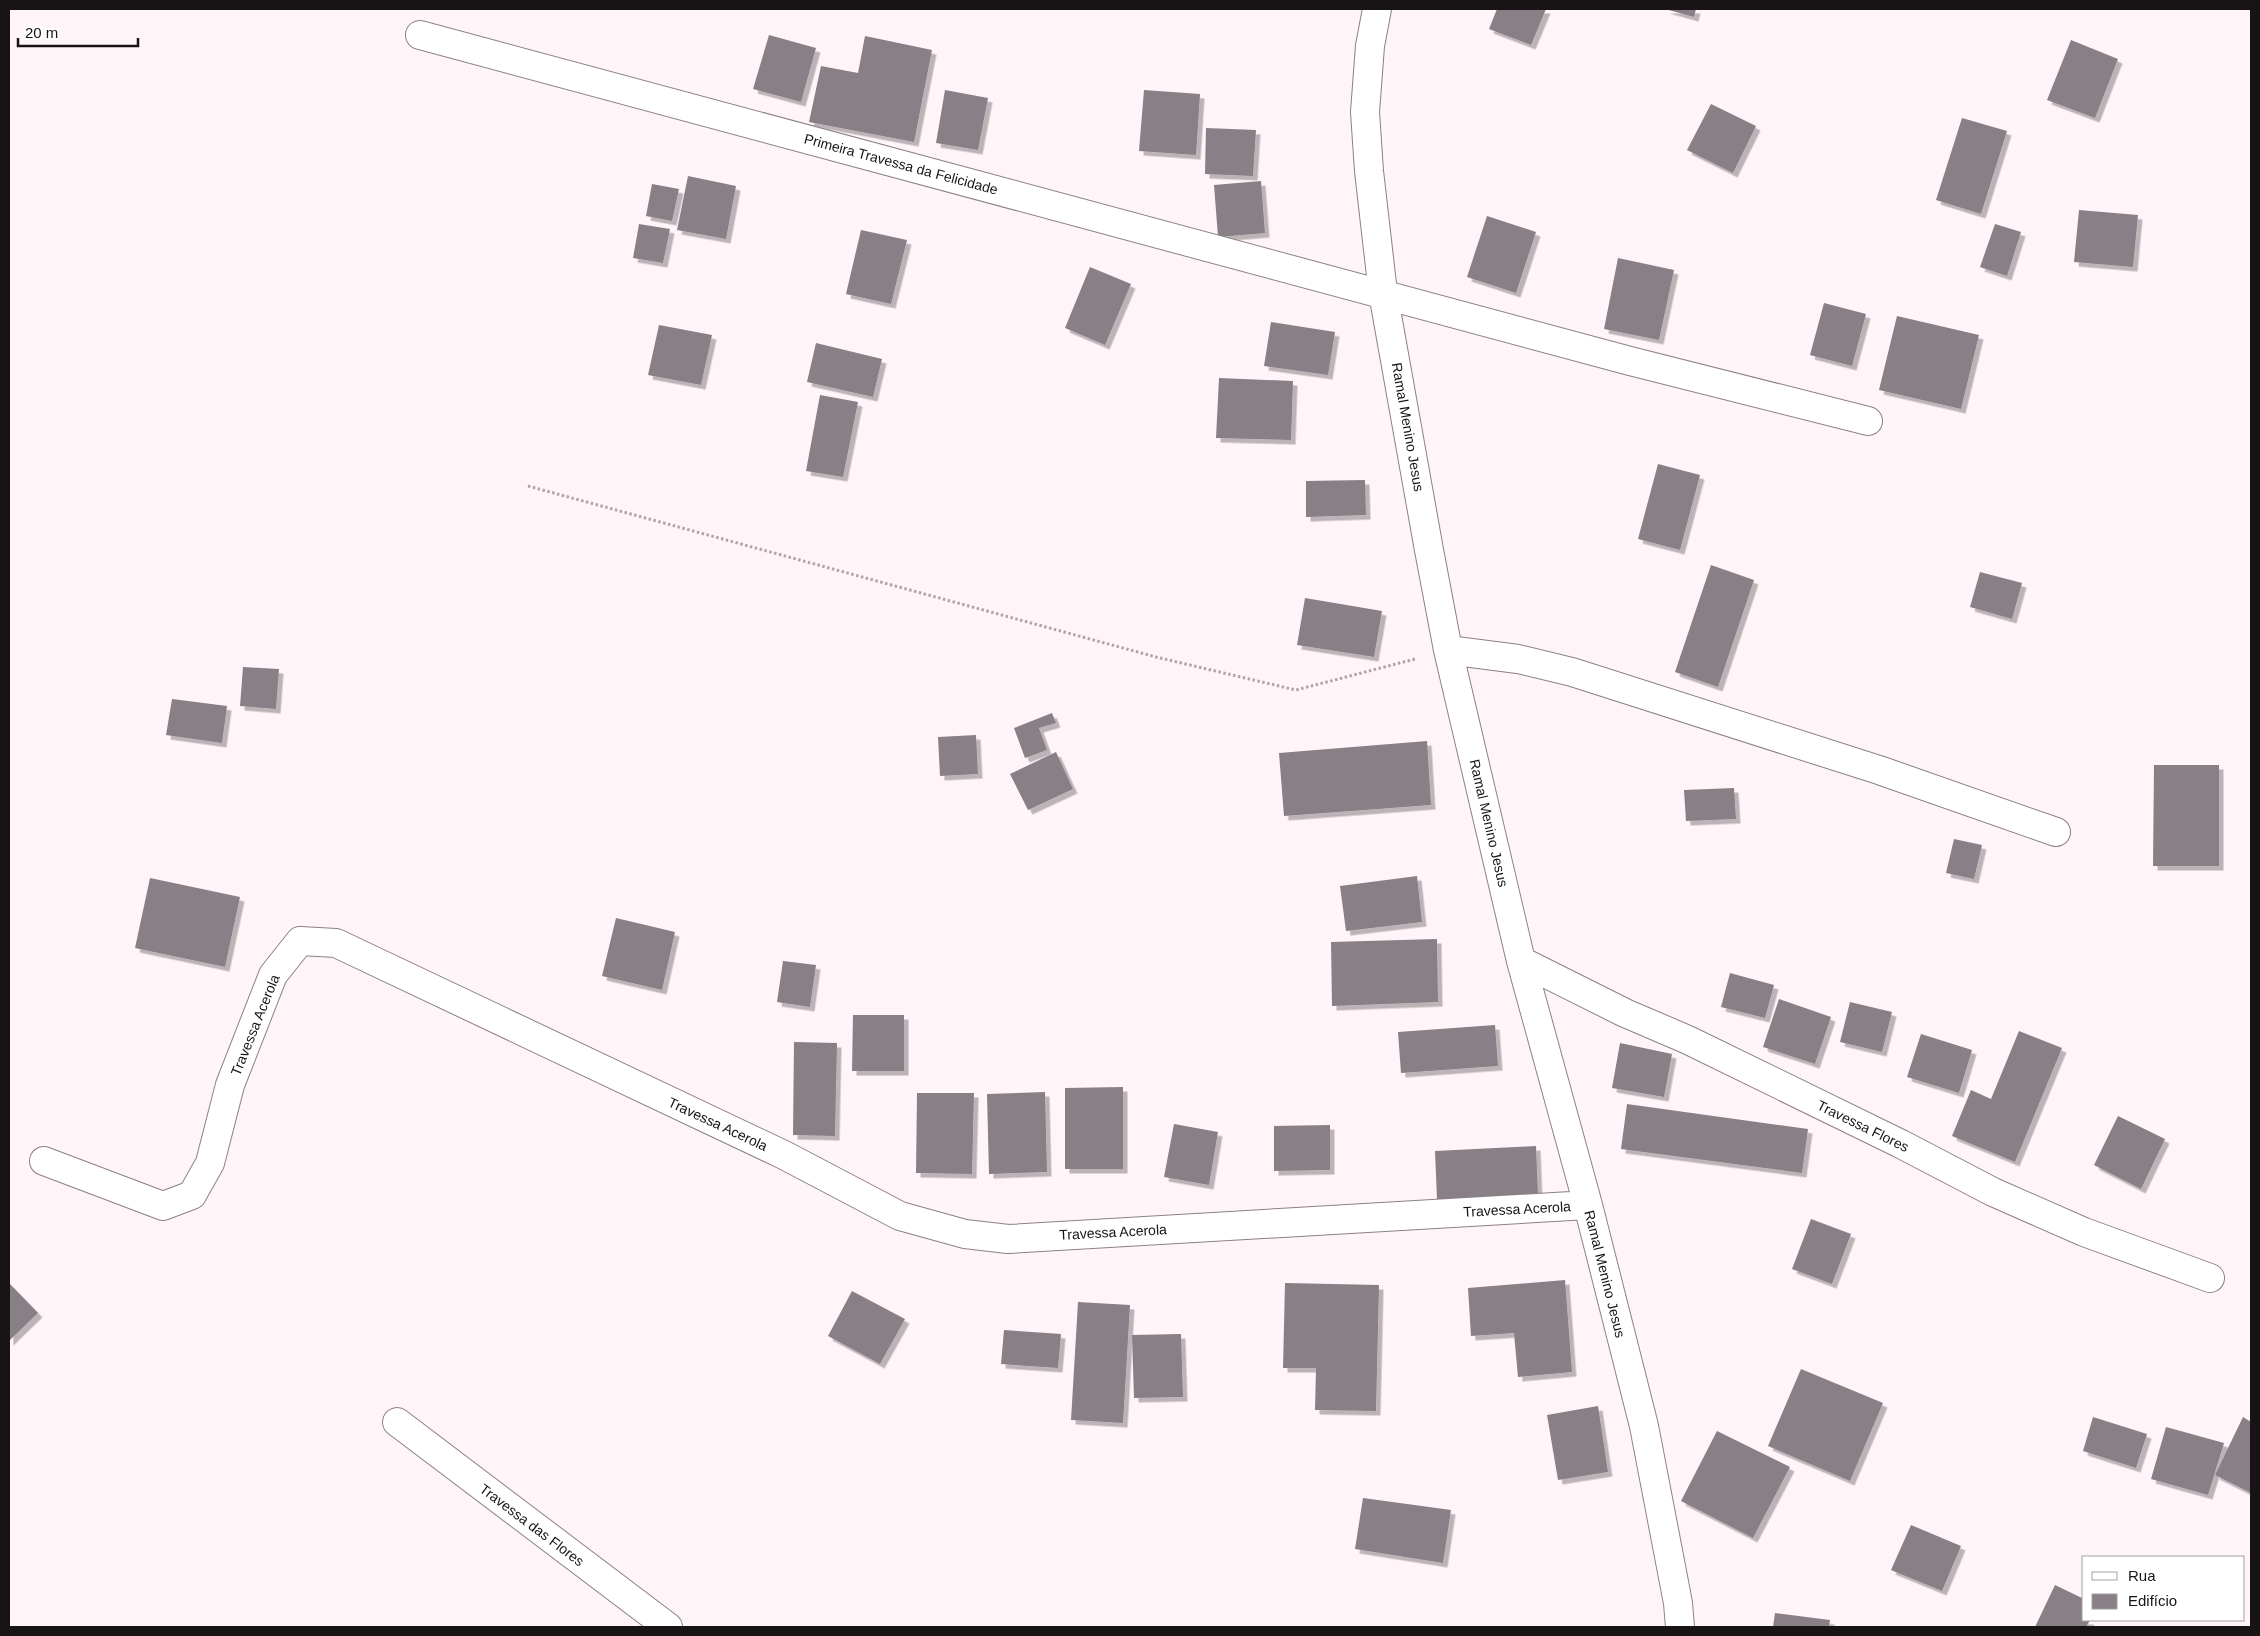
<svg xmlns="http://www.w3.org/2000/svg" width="2260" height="1636" font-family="Arial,sans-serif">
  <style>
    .building { fill: #887f87; filter: url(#shadow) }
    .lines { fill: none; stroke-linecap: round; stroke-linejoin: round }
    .minor-casing { stroke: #8c8084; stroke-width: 30 }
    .path { stroke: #aea5a7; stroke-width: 3; stroke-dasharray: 2.5 2.5; stroke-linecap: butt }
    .minor { stroke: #fff; stroke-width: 28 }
    .labels { text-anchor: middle; stroke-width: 4.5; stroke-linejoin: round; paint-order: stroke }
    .street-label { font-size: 14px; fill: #181315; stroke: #fff }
  </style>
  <defs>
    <filter id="shadow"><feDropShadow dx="4.5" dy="4.5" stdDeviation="0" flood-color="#0004"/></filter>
  </defs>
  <rect width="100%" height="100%" fill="#fff4f7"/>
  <path class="building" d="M1497 9H1546L1531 45 1489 29Z
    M1665 9H1696L1694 17Z
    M769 35 816 48 801 102 753 89Z
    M865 36 932 50 914 142 809 122 821 66 858 73Z
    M2071 40 2118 59 2095 118 2047 100Z
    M945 90 988 98 978 150 936 143Z
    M1144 90 1200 94 1196 155 1139 151Z
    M1711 104 1756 126 1733 173 1687 150Z
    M1962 118 2007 131 1981 214 1936 200Z
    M1206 128 1256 130 1253 176 1205 174Z
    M688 176 736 186 726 239 677 230Z
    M1261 181 1265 233 1218 237 1214 185Z
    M652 184 679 189 672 221 646 216Z
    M2079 210 2138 215 2133 267 2074 262Z
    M1487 216 1536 232 1516 293 1467 277Z
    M639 224 670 229 663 263 633 258Z
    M1995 224 2021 232 2007 276 1980 267Z
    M861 230 907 240 891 304 846 294Z
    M1618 258 1674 270 1659 340 1604 329Z
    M1090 267 1131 284 1105 345 1065 328Z
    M1824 303 1866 314 1852 366 1810 355Z
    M1897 316 1979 335 1961 409 1879 390Z
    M1271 322 1335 332 1328 375 1264 366Z
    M659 325 712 335 701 385 648 375Z
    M816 343 882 359 873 397 807 382Z
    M1219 378 1293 381 1291 440 1216 438Z
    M820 395 858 402 843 477 806 471Z
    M1658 464 1700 475 1680 550 1638 539Z
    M1365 480 1366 515 1306 517V481Z
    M1711 565 1754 580 1718 687 1675 672Z
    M1980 572 2022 583 2012 619 1970 607Z
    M1305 598 1382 611 1374 657 1297 645Z
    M243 667 279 669 276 709 240 706Z
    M172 699 227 706 222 743 166 735Z
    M1052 713 1056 723 1039 728 1047 750 1025 758 1014 728Z
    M976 735 978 774 940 776 938 737Z
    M1427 741 1431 805 1284 816 1279 753Z
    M1056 752 1073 789 1028 810 1010 774Z
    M2154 765H2219V866H2153Z
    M1734 788 1736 819 1686 821 1684 790Z
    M1954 839 1982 845 1974 879 1946 873Z
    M1417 876 1422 922 1346 931 1340 886Z
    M150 878 240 897 225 967 135 948Z
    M616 918 675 932 662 990 602 976Z
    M1437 939 1438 1002 1332 1006 1331 942Z
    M783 961 816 965 810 1007 777 1002Z
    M1730 973 1774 985 1765 1018 1721 1007Z
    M1779 999 1831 1017 1815 1064 1763 1047Z
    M1850 1002 1892 1012 1882 1052 1840 1042Z
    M853 1015H904V1071H852Z
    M1495 1025 1498 1066 1401 1073 1398 1032Z
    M2019 1031 2062 1048 2015 1162 1952 1136 1971 1090 1991 1099Z
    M1921 1034 1972 1050 1959 1093 1907 1077Z
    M794 1042 837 1043 835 1136 793 1135Z
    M1620 1043 1672 1054 1664 1097 1612 1088Z
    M1123 1087V1169H1065V1088Z
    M1045 1092 1047 1172 989 1174 987 1094Z
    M917 1093H974L972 1174 916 1173Z
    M1627 1104 1808 1129 1802 1173 1621 1149Z
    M2118 1116 2165 1139 2141 1189 2094 1165Z
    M1174 1124 1218 1132 1209 1185 1164 1177Z
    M1330 1125V1170L1274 1171V1126Z
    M1536 1146 1538 1195 1437 1200 1435 1151Z
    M1811 1219 1851 1234 1832 1284 1792 1269Z
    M1565 1280 1572 1372 1518 1377 1514 1333 1471 1336 1468 1288Z
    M9 1283 38 1313 9 1341Z
    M1285 1283 1379 1285 1376 1411 1315 1410 1316 1368H1283Z
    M852 1291 905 1319 880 1364 828 1336Z
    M1078 1302 1130 1305 1123 1423 1071 1420Z
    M1004 1330 1061 1334 1058 1368 1001 1364Z
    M1181 1334 1183 1397 1134 1398 1132 1335Z
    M1801 1369 1883 1403 1850 1481 1768 1446Z
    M1598 1406 1608 1472 1558 1480 1547 1415Z
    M2093 1417 2147 1434 2136 1468 2083 1451Z
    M2243 1417 2251 1422V1493L2215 1475Z
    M2166 1427 2224 1443 2208 1495 2151 1479Z
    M1717 1431 1790 1467 1753 1538 1681 1501Z
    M1363 1498 1451 1510 1443 1563 1355 1549Z
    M1911 1525 1961 1546 1942 1591 1891 1570Z
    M2055 1585 2084 1599V1620H2090L2086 1627H2035Z
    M1775 1613 1830 1620 1829 1627H1773Z"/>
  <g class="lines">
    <g class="minor-casing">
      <path id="minor" d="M1377 9 1370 46 1365 112 1369 171 1383 293 1429 550 1448 650 1521 961 1588 1205 1644 1426 1678 1603 1680 1627
        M420 35 1630 361 1868 421
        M1448 650 1518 659 1572 672 1879 770 2056 832
        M1521 961 1625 1013 1688 1040 1901 1144 1993 1192 2084 1232 2210 1278
        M44 1161 163 1206 192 1195 210 1163 230 1085 273 975 300 941 336 943 784 1155 900 1216 965 1234 1008 1239 1588 1205
        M397 1422 668 1627"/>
    </g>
    <path class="path" d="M528 486 1156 657 1296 690 1415 659"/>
    <use href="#minor" class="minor"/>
  </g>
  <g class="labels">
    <g class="street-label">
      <text transform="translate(901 164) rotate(15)" y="5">Primeira Travessa da Felicidade</text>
      <text transform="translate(1408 427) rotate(80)" y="5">Ramal Menino Jesus</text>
      <text transform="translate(1489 823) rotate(77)" y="5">Ramal Menino Jesus</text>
      <text transform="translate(255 1025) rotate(-68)" y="5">Travessa Acerola</text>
      <text transform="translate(718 1124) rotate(25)" y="5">Travessa Acerola</text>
      <text transform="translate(1863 1126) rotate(26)" y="5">Travessa Flores</text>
      <text transform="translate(1517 1209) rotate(-3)" y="5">Travessa Acerola</text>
      <text transform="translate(1113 1232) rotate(-3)" y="5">Travessa Acerola</text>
      <text transform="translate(1605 1274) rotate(76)" y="5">Ramal Menino Jesus</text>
      <text transform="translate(532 1525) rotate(37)" y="5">Travessa das Flores</text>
    </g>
  </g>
  <rect width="2260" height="1636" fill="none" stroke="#181315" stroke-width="20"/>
  <rect x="2082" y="1556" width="162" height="65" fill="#ffffff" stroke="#a3a1a1"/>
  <rect x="2092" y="1572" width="25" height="8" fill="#ffffff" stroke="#a3a1a1"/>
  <text x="2128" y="1581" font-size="15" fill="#181315">Rua</text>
  <rect x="2092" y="1594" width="25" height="15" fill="#887f87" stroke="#a3a1a1"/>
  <text x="2128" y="1606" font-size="15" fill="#181315">Edifício</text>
  <path d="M18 38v8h120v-8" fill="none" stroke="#181315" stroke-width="2.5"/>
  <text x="25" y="38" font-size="15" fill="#181315" stroke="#ffffff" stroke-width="4" paint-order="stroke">20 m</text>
</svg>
